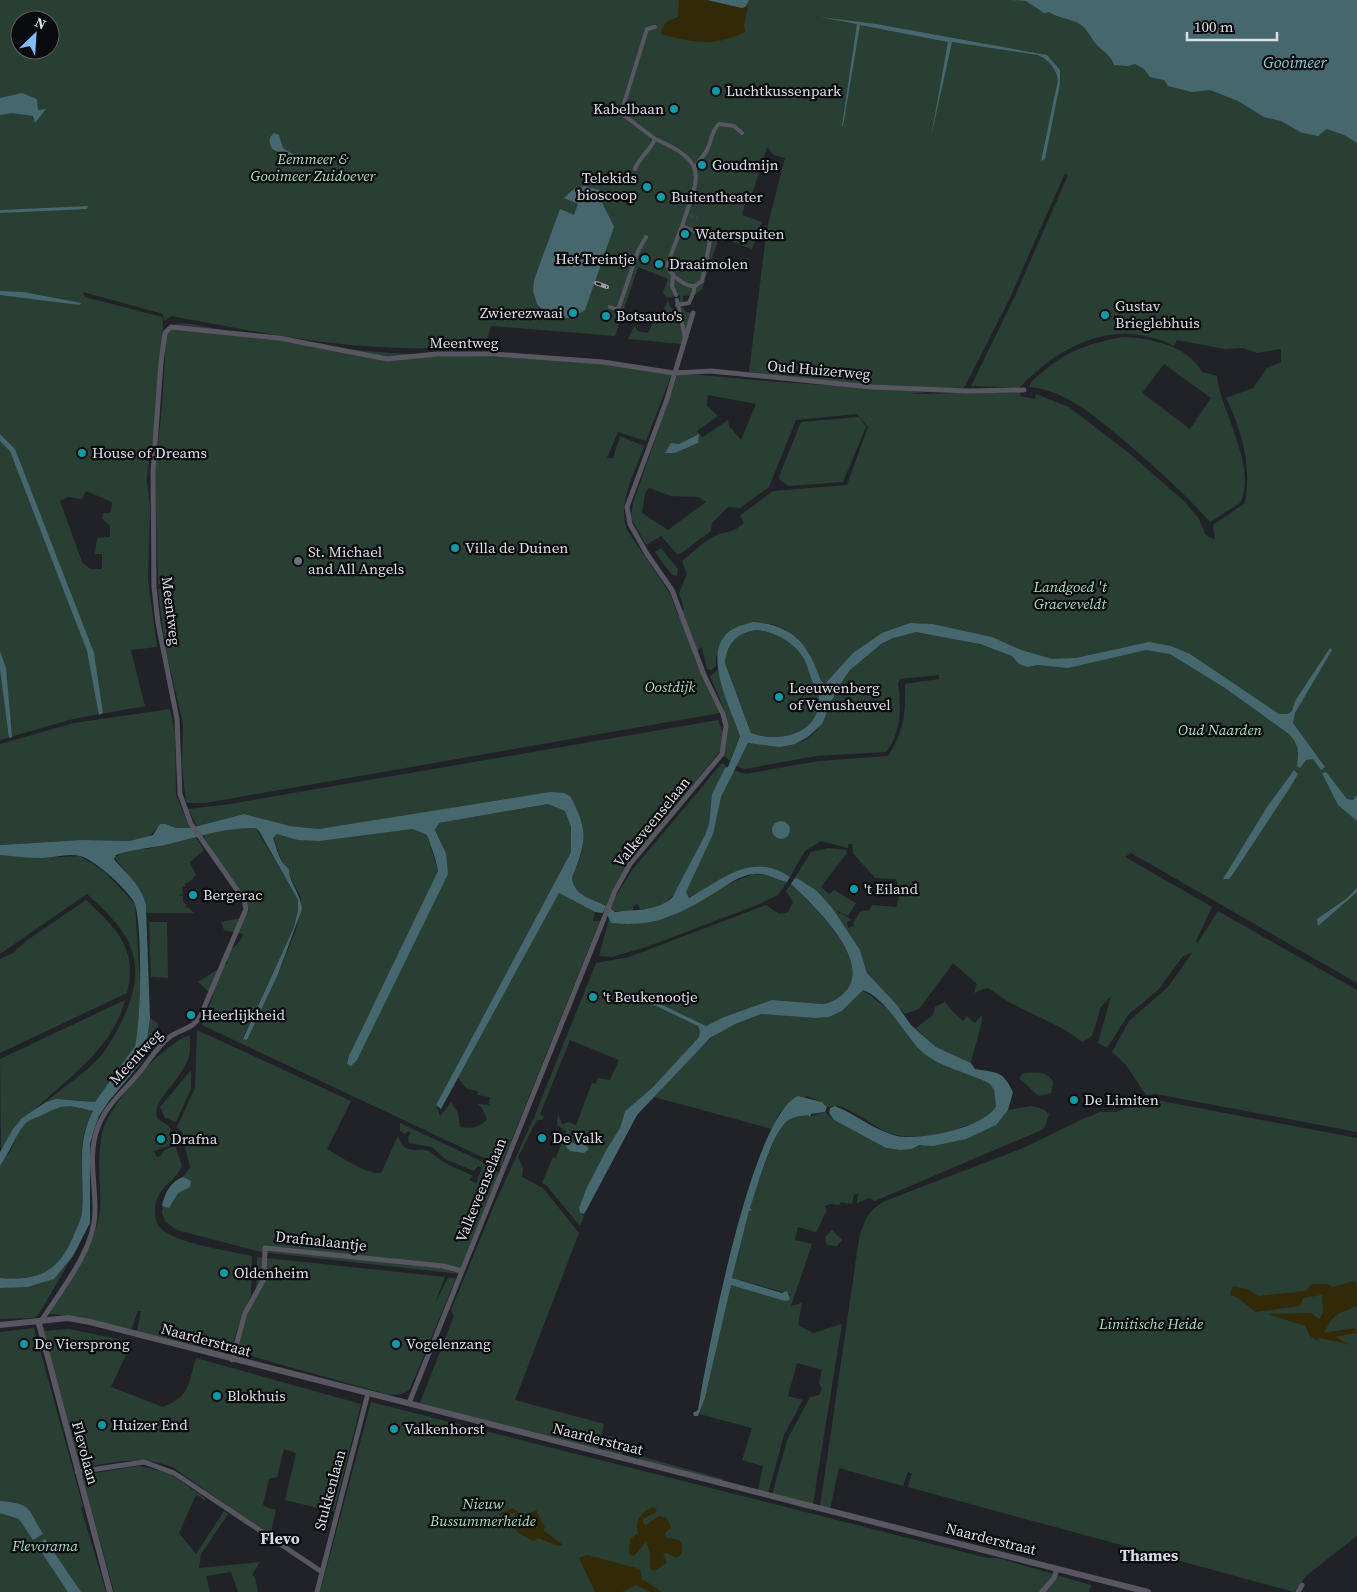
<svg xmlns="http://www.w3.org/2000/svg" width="1357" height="1592" font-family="'Source Serif 4',serif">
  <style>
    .green { fill: #2a3f34; fill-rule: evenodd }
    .sand { fill: #312907 }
    .water { fill: #45676d; fill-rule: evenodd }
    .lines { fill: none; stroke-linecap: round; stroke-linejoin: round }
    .pedestrian-tunnel { stroke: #3c3e44; stroke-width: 4; stroke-dasharray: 4 2; stroke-linecap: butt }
    .pedestrian { stroke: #585661; stroke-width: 4 }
    .minor { stroke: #585661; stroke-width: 5 }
    .tertiary { stroke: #585661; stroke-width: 6 }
    .rail-casing { stroke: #a0a1a6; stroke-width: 4 }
    .rail { stroke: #0a0b0e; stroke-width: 2; stroke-dasharray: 5.5; stroke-linecap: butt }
    .culture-dot { fill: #0f9aa8; stroke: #0a0b0e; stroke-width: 2 }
    .worship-dot { fill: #6b7280; stroke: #0a0b0e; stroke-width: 2 }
    .labels { text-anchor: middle; stroke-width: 4.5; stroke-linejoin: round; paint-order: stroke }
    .poi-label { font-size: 15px; fill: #dddee3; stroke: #0a0b0e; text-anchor: start }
    .park-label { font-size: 15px; font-style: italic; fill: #a7dfc1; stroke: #0a0b0e }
    .street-label { font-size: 15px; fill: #dddee3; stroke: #0a0b0e }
    .water-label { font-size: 16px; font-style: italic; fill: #89ccd9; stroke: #0a0b0e }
    .neighbourhood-label { font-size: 16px; font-weight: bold; fill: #d7dae3; stroke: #0a0b0e }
  </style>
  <rect width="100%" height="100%" fill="#202228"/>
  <path class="green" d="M0 0H1357V983L1131 853 1125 857 1212 907 1196 941 1197 944 1218 911 1357 990V1132L1156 1094 1146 1095 1126 1065 1112 1052 1129 1021 1168 987 1192 953 1183 956 1159 989 1128 1015 1107 1048 1098 1043 1111 996 1101 1007 1092 1036 1082 1042C1054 1019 1018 1012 990 989L986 988 974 993 977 984 953 963 919 1009 905 1014 867 973 860 950 833 909 797 878 794 879 811 852 828 848 846 850 847 853 821 887 829 894 834 890 856 903 848 916 836 910 839 914 841 913 852 920 847 922 848 928 854 926 853 923 860 912 869 910 872 905 896 907 900 894 896 879 875 878 853 853 852 844H848V848L821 841 805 851 790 877C757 854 734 872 705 890 699 893 693 897 688 897L686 892 721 797 734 770 745 774 819 761 888 756C904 732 906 712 905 684L939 679V675L900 679 898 683C901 707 902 732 886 752L816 756 744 769 736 766 750 741C772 746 800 751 817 730 828 717 832 696 841 682 855 659 884 637 911 632 931 629 974 642 993 649L977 635 920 623 867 643 825 685 821 681C812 656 799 630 771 624 763 622 752 624 743 625L716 657V666L711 670 707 669 702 647 693 654 720 713 205 803H186L182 767 183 723 165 647 158 589 162 588V584H158L155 469 162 408 166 336C171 322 177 323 191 324L308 346 391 353 519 358 609 364 672 373 646 441 618 432 607 458H613L620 436 644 446C635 473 617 502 627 530L669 592 679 617 684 609 679 593 687 574 682 561C692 553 704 541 715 536 728 530 730 535 744 523L740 516 742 514 773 491 847 485 868 427 857 414 796 420 769 487 740 508 728 507 712 523 711 531 680 554H677L661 536 646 545 631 518 633 503 678 373 766 381 924 392 912 394 1020 392V396L1035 399 1036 394 1069 407 1130 454 1185 502 1199 519 1205 534 1212 539 1215 538 1213 525 1245 503C1252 467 1242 430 1226 398L1253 388 1267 368 1281 362V349L1257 353 1243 348 1224 349 1177 340 1174 346C1115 316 1060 345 1019 388L971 386 1015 296 1068 175 1065 173 1008 302 964 388H896L749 372 767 228 785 158 774 155 767 147 751 197H747L742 215 762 222 752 249 719 237 702 289 695 295 683 296V301L680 303V295L667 298 663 292 668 279 638 267 615 336 491 326 485 347 434 345 433 348C345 351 258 332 171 316L164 321 163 314 83 292 85 297 162 317 163 321 158 429 148 465 147 480 150 507 148 580 157 647 131 650 145 706 73 719 0 740ZM20 20H50V50H20ZM708 395 756 404 741 440 729 426 728 420 703 437 697 431 718 416 707 406ZM696 436H700L697 438 698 443 675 453 671 443 679 444ZM649 488 671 496 698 497 706 502 668 530 642 513 645 493ZM86 491 112 502 111 513H103L102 518 110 526V537L97 538 95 554H102V569H90L82 562 60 501 68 497 82 499Z
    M668 300 670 307 674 309 682 307 686 312 692 313 682 344 628 339 634 326 638 331 648 333 653 323 657 324Z
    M1122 337C1150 338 1187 345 1202 372L1217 376C1221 412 1258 468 1240 503L1210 522C1181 490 1154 466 1121 438 1094 416 1066 390 1029 387 1031 380 1039 375 1045 370 1068 350 1092 343 1122 337ZM1164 364 1211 398 1190 429 1142 393Z
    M859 417 866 427 843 482 788 486 779 479 780 474 801 422Z
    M661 548 678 569 677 576 671 574 655 552Z
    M756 630C772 631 793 641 802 656 807 663 809 673 812 681 815 686 819 693 819 699 819 735 778 743 751 733L725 663C727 643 737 633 756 630Z
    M718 670 740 735 730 761 723 755C733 721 723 707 710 676Z
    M170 709 175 732 176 795 190 828H176L166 824 157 828 148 837 130 841 82 840 0 845V744L74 723Z
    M718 720 723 733 720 751 625 869 606 906C593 899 574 896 572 878 587 842 586 838 573 802L427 813 319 829 290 826 244 814 197 826 188 809 230 804Z
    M722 763 728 767 712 794 709 824 705 835 676 892 664 904 651 909H640L638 904 633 906V911H612L609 907 633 869Z
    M548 804 565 811 571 827V852L436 1105 440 1116 451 1102 458 1113 460 1127C471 1129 480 1128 487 1119L482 1108 478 1104 489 1105 490 1097 477 1095 478 1091 467 1089 458 1078 559 893 595 912 593 921H600L501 1166 202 1025 213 996 198 982 228 963 224 953C234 948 240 944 243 934L224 930 221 922 241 918 250 910 202 834 232 828H256L298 900V910L294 927 243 1038 247 1040 278 974 297 927 301 898 278 852 273 838 277 834 320 841 413 829 427 835 438 871 351 1065 446 853 435 829 439 823Z
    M195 836 204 850 190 862 196 875 188 883H185L186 885 182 888 183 894 177 895 183 896V902L187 905 185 908 188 907 194 913H147L141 891 114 857 134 849H147Z
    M0 855 41 858 80 856 105 872 135 904 140 983 138 1036 135 1046 124 1063 95 1102C78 1100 63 1098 46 1102 63 1087 83 1075 99 1058 110 1045 119 1028 126 1012 149 957 127 930 87 894L0 954Z
    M754 874 767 875 787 882 778 895 757 905 649 946 612 957 599 956 609 919 611 923C680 931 697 892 754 874Z
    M791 884C812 905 874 961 845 992 838 999 831 1003 822 1004L772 1000 724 1017 706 1026 653 1004 698 1026 700 1031 699 1037 653 1087 625 1111 620 1128 608 1147 579 1208 580 1213 584 1216 580 1226 546 1185 542 1183 553 1157 556 1158 566 1131 557 1125 558 1114 562 1124 569 1122 576 1125 592 1083 595 1084 598 1078 610 1080 619 1060 570 1040 540 1114 544 1117 542 1120H537L518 1157 523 1168 522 1177 543 1188 579 1233 515 1400 604 1424 598 1449 420 1403 454 1316 451 1310 496 1201 535 1115 596 963 629 957 766 905 779 914 788 912 793 902 786 891Z
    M86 900C117 929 138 949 127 993L0 1053V959L13 953 26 941Z
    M149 922H167L168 978 151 977Z
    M863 990 890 1011 921 1051 990 1084C997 1092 999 1104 992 1113 987 1120 973 1123 965 1126 939 1137 907 1142 882 1130 873 1125 844 1104 834 1106 832 1106 830 1108 827 1107L822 1102 807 1096 780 1112 772 1129 654 1097C684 1065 713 1025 758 1014 783 1008 813 1026 838 1013 848 1008 853 997 863 990Z
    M125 1000C112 1050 67 1078 32 1112 14 1121 12 1135 1 1150L0 1059Z
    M945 1002 955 1014 963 1021 967 1016 975 1023 982 1015C983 1023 973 1052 971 1063L936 1047 916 1028 933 1015 935 1007Z
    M150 1018 159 1024 152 1044 147 1043Z
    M197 1030 351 1101 327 1149C339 1156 368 1175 381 1173L398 1136C406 1160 421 1143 433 1154 445 1165 458 1168 473 1176L469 1180 476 1183 482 1168 478 1166 474 1171 445 1159 432 1147 409 1143 408 1137 411 1133 408 1131 405 1134 400 1131V1123L481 1161 499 1173V1181L460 1274 261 1252 177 1230 165 1221 162 1213 163 1203 190 1168C189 1155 182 1146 183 1133L177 1127 195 1088Z
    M189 1035C191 1039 190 1044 190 1049 190 1076 147 1101 158 1119L169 1126 175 1144 154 1151 157 1157 161 1156 164 1150 175 1146 182 1166C176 1179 163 1185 157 1199 154 1207 154 1218 158 1225 169 1243 231 1251 252 1256L251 1296 244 1310 229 1354 137 1331 141 1311H138L131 1330 75 1316 49 1314C66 1287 93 1248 99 1216 103 1197 97 1170 100 1148 101 1140 102 1129 106 1122 120 1094 160 1047 189 1035Z
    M191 1070V1089L176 1122 165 1118 160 1107Z
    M1025 1073C1037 1073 1047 1071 1053 1082L1051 1093 1039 1096C1031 1091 1027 1083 1019 1079L1022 1074Z
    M1146 1100H1156L1357 1138V1536L1306 1576 1294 1592 908 1487 912 1473 908 1472 903 1486 839 1468 830 1509 820 1507 859 1239C864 1221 868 1210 885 1201L1023 1148 1083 1119 1100 1112H1116Z
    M57 1106H69L93 1111C74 1143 85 1177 82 1212 81 1221 76 1229 73 1237 59 1273 37 1281 0 1278V1166L11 1150 18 1133 26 1122Z
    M1031 1106 1043 1109 1049 1114 1044 1129 875 1201 869 1198 857 1203 858 1193 854 1195 852 1204 841 1202 839 1205 830 1204 825 1206 827 1212C822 1216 821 1225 816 1232L798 1227 795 1240 812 1244 791 1306 802 1303 798 1325 813 1333 842 1324 812 1510 771 1499 787 1440 810 1397 819 1395 822 1389 819 1383 822 1370 797 1363 788 1396 803 1400 784 1435 767 1497 757 1495 763 1466 742 1460 752 1428 699 1414 705 1398 731 1284 785 1301 790 1298V1294L732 1278 749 1211 752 1209 750 1208C758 1186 771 1138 786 1122 791 1117 801 1116 808 1114L809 1117 825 1112 834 1120 886 1148 900 1150 912 1149 1008 1110Z
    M832 1230 842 1240 837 1246 827 1245 825 1237Z
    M72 1257 39 1314 34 1318 0 1319V1288C36 1285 49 1289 72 1257Z
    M257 1257 445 1277 435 1303 448 1278H456L410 1389C402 1396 396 1395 386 1394L236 1352 247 1315 256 1295Z
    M34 1328 83 1506 81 1508 106 1592H0V1332Z
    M69 1329 132 1342 111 1387 163 1407C191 1396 188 1384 196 1358L361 1404 334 1512 285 1500 296 1453 284 1449 277 1477 269 1479 263 1504 265 1507 276 1510 270 1536 174 1468C143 1454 112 1463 80 1468L44 1331Z
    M371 1402 987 1558H998L1091 1585 1089 1592H320Z
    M608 1436 619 1437 623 1458 604 1452Z
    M640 1456 723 1479V1485L637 1461Z
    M139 1466 169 1473 206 1499 205 1500 196 1495 179 1533 196 1554 224 1511 228 1514 201 1554 199 1568 260 1562 252 1575 255 1577 258 1592H238L231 1572 206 1576 210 1592H114L82 1475Z"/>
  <path class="sand" d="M679 0H707L742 8 748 6 744 25 745 32C715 47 692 43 661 34 663 23 668 20 678 17Z
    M1353 1281 1357 1283V1306C1336 1316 1336 1310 1324 1333L1355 1328 1357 1333 1335 1337 1351 1345 1320 1338 1317 1339 1319 1342 1310 1336 1305 1326 1268 1314 1311 1313 1319 1319 1323 1313 1322 1295 1303 1298 1300 1306 1255 1312 1238 1298 1230 1295 1233 1286 1247 1289 1258 1296 1306 1291 1312 1284H1327L1333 1287Z
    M653 1507 657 1509 655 1513 643 1519V1523L646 1525 659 1516 667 1518 671 1528 666 1532 665 1537 679 1540 682 1545V1553L677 1558 667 1553 663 1554 667 1563 654 1571 650 1568V1552L646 1542 634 1556 629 1554 630 1539 638 1533C634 1521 642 1511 653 1507Z
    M513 1508 523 1516 536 1510 545 1528 543 1530 563 1545 558 1546 538 1538 534 1541 521 1535 511 1524 516 1519 515 1513 497 1515Z
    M587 1555 640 1569 642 1579 662 1592H651L636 1585 622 1592H595L579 1558Z"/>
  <path class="water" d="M707 0H749L745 7 742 8Z
    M1011 0H1357V143L1344 135 1327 129 1318 136 1302 133 1281 121 1264 117 1238 101 1210 90 1192 92 1168 86 1164 80 1150 77 1144 69 1135 64 1128 66 1114 65C1109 53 1107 55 1099 47 1091 40 1089 29 1078 23 1068 18 1058 18 1049 12L1044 13 1026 1Z
    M820 17 876 24 1047 55 1060 70V83L1045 159 1041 161 1058 80C1056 68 1049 60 1038 55L952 42 931 137 948 42 860 25 843 126H842L857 24Z
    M22 93 37 99 38 110 46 109 35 123 33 116 12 113 0 115V98Z
    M274 133 279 135 283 148 294 155 289 157 272 149C269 143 268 138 274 133Z
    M584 186 599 190 598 194 614 227 585 310 572 318H555L547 314 537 304 533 291 534 280 560 209 574 215 578 204 564 198 575 188Z
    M88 206 87 209 0 213V210Z
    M0 291 23 292 81 303 80 305 0 295Z
    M0 434 15 449 94 653 103 713 99 715 87 651 10 451 0 441Z
    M699 434 698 443 675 453H665L671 443 679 444Z
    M753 622C794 625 808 644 821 681L825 684 853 653 882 633 910 623 932 624 992 637 1021 650 1052 659 1076 658 1149 642 1171 646 1190 654 1279 714H1288L1292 711 1295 701 1330 648 1332 650 1295 713 1293 723 1325 767 1321 770 1313 759 1306 760 1300 768 1297 766C1299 751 1299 745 1289 734L1225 688 1170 654 1146 650 1068 668 1038 665 1027 667 1019 664 1012 656 980 644 916 632 893 638 881 644 850 670 838 687 822 724 808 737 795 744 780 747 748 743 721 797 713 834 686 892 689 898C723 879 752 851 790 877L787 882C776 880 766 872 754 874 740 875 727 885 716 892 680 914 655 928 611 923L607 914 609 907 615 912C636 909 655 912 672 898L705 835 709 824 712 794 725 768 728 767 740 736C731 708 697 646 735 628 740 625 747 624 753 622ZM756 630C772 631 793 641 802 656 807 663 809 673 812 681 815 686 819 693 819 699 819 735 778 743 751 733L725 663C727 643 737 633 756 630Z
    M0 651 6 668 12 737 9 738 0 669Z
    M1294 770 1298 774 1291 786 1233 874 1229 879H1223L1267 807Z
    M1326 772 1347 799 1353 800 1357 795V821L1338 805 1322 773Z
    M550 792 564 793 570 796C589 830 586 843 572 878 574 896 593 899 606 906L603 913 595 912 559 893 441 1109 436 1105 571 852V827L565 811 548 804 439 823 435 830 446 853 448 874 357 1060 351 1066 347 1064 349 1056 438 871 435 858 427 835 413 829 320 841 298 840 277 834 273 838C277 849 279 862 289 869 288 881 301 894 302 909L278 974 247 1040 243 1039 294 927 298 910V900L259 831 256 828C221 828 202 836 169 844 151 848 134 849 116 855L114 859C127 875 141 884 146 905L150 1018 145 1058 109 1101 99 1116 94 1130 90 1144V1223L73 1256 54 1279 28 1287 0 1288V1278C37 1281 58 1273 73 1237 76 1229 81 1221 82 1212 85 1177 75 1144 93 1111 65 1105 66 1103 40 1116 35 1118 28 1120 24 1125 14 1138 10 1152 0 1166V1152L13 1129 22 1118 46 1102 56 1099 95 1102 135 1046C141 1024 143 921 134 902 127 889 94 859 80 856 68 853 53 858 42 858 28 858 14 856 0 855V845L82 840 130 841 153 835 160 824H166L176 828H190L244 814 290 826 319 829Z
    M772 830a9 9 0 1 1 18 0a9 9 0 1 1-18 0Z
    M797 878 817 891 833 909 860 950 867 973 897 1005 911 1025 936 1047 971 1063 975 1069C998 1073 1002 1070 1013 1092L1008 1110 996 1125 966 1139 933 1146 920 1145 912 1149 900 1150 886 1148 834 1120 829 1113 830 1108 835 1106C856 1114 875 1131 897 1136 919 1141 985 1128 996 1106L994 1090 990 1084C968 1072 940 1068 921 1051 904 1034 887 999 863 990L842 1011 829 1017 815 1018 761 1014 735 1024 710 1038 637 1115 587 1209 584 1214 580 1213 579 1208 587 1187 608 1147 620 1128 625 1111 653 1087 699 1037 700 1031 698 1026 652 1004 654 1001 706 1026 724 1017 772 1000 822 1004C831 1003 838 999 845 992 874 961 812 904 791 884L794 879Z
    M1357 888V892L1318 926 1317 919 1346 899Z
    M798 1096 822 1102 827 1107 825 1112 811 1114 810 1117 808 1115C801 1116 791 1117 786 1122 770 1138 758 1186 750 1208L752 1210 749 1211 732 1278 782 1293 787 1291 790 1298 789 1300 785 1301 731 1285 705 1398 698 1416H694L693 1413 698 1410C707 1355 751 1117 798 1096Z
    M570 1141 577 1145 583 1142 589 1149 584 1153 570 1151 565 1145Z
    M183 1177 191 1181 190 1187 178 1193 169 1208 162 1206C164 1194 171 1181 183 1177Z
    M0 1501C33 1504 27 1508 43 1534L33 1540 19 1519 0 1513Z
    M45 1539 81 1592H68L36 1544Z"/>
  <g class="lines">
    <path class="pedestrian-tunnel" d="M703 201 708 204
      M690 215 698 218"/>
    <path class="pedestrian" d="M655 139 621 113 647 29 655 27
      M635 169C640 156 650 151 655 139 711 163 698 177 682 226
      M695 170C697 160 703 158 707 150 712 140 711 131 719 124L734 126 742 133
      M692 197 703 201
      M682 226 706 236 710 241 702 281 695 286C685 287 670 275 667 265Z
      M673 274 672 286 676 295
      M677 300 685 337
      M677 305 689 303 694 291V286
      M610 307 618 310 638 251 646 237"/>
    <path class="minor" d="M42 1320C61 1290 94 1250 95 1213 96 1185 87 1154 98 1127 106 1105 124 1091 139 1073 149 1061 158 1045 171 1036 185 1027 192 1030 201 1015L246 909 244 900 191 824 180 794 177 719 158 623 154 587 153 472 161 362 165 333 171 327 279 338 387 359 437 354H494L603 362 674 373 711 371 871 387 967 391 1024 390
      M232 1360 245 1313 264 1279 265 1248 443 1266 462 1271
      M409 1403 615 891 630 864 722 754 726 726 723 714 704 675 672 590 647 554 630 524 627 507 667 399 693 313
      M77 1472 144 1462 174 1473 322 1572
      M317 1592 368 1393
      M1042 1592 1054 1578 1057 1569
      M1298 1592 1302 1585"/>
    <path class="tertiary" d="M42 1320 39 1324 41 1331 110 1592
      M0 1325 68 1318 90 1322 1148 1592"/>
    <g class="rail-casing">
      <path id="rail" d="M596 283 607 287"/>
    </g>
    <use href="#rail" class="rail"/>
  </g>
  <g class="culture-dot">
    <circle cx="716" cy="91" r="5"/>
    <circle cx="674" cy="109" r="5"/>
    <circle cx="702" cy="165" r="5"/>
    <circle cx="647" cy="187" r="5"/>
    <circle cx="661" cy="197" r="5"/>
    <circle cx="685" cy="234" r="5"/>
    <circle cx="645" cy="259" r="5"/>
    <circle cx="659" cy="264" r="5"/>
    <circle cx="573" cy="313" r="5"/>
    <circle cx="1105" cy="315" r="5"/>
    <circle cx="606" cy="316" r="5"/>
    <circle cx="82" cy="453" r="5"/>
    <circle cx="455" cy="548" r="5"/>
    <circle cx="779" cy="697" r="5"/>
    <circle cx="854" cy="889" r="5"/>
    <circle cx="193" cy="895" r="5"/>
    <circle cx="593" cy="997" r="5"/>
    <circle cx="191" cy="1015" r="5"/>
    <circle cx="1074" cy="1100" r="5"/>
    <circle cx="542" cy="1138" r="5"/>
    <circle cx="161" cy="1139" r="5"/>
    <circle cx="224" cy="1273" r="5"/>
    <circle cx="24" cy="1344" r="5"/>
    <circle cx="396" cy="1344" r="5"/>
    <circle cx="217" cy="1396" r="5"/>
    <circle cx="102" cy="1425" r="5"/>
    <circle cx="394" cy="1429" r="5"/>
  </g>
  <circle class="worship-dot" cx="298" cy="561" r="5"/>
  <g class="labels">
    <g class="poi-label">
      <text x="726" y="96">Luchtkussenpark</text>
      <text x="664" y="114" text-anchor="end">Kabelbaan</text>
      <text x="712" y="170">Goudmijn</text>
      <text x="637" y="183" text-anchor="end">Telekids<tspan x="637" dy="17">bioscoop</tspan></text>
      <text x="671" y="202">Buitentheater</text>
      <text x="695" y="239">Waterspuiten</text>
      <text x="635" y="264" text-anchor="end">Het Treintje</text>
      <text x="669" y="269">Draaimolen</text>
      <text x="1115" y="311">Gustav<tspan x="1115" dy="17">Brieglebhuis</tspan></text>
      <text x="563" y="318" text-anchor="end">Zwierezwaai</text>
      <text x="616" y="321">Botsauto's</text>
      <text x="92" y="458">House of Dreams</text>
      <text x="465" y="553">Villa de Duinen</text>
      <text x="308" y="557">St. Michael<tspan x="308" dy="17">and All Angels</tspan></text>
      <text x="789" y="693">Leeuwenberg<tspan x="789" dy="17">of Venusheuvel</tspan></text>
      <text x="864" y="894">'t Eiland</text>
      <text x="203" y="900">Bergerac</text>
      <text x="603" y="1002">'t Beukenootje</text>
      <text x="201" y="1020">Heerlijkheid</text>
      <text x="1084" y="1105">De Limiten</text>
      <text x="552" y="1143">De Valk</text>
      <text x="171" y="1144">Drafna</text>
      <text x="234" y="1278">Oldenheim</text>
      <text x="34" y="1349">De Viersprong</text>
      <text x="406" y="1349">Vogelenzang</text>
      <text x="227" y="1401">Blokhuis</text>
      <text x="112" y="1430">Huizer End</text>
      <text x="404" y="1434">Valkenhorst</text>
    </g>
    <g class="park-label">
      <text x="313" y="164">Eemmeer &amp;<tspan x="313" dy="17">Gooimeer Zuidoever</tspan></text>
      <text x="1070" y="592">Landgoed 't<tspan x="1070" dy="17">Graeveveldt</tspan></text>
      <text x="670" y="692">Oostdijk</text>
      <text x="1220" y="735">Oud Naarden</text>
      <text x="1151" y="1329">Limitische Heide</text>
      <text x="483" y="1509">Nieuw<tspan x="483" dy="17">Bussummerheide</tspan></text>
      <text x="45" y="1551">Flevorama</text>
    </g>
    <g class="street-label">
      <text x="464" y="348">Meentweg</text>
      <text transform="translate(819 370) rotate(5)" y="5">Oud Huizerweg</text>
      <text transform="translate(171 611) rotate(83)" y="5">Meentweg</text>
      <text transform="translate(652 822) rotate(-51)" y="5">Valkeveenselaan</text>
      <text transform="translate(136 1057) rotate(-47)" y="5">Meentweg</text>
      <text transform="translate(481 1190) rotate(-68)" y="5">Valkeveenselaan</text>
      <text transform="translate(321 1241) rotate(6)" y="5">Drafnalaantje</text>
      <text transform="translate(206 1340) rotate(15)" y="5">Naarderstraat</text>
      <text transform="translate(598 1439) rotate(14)" y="5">Naarderstraat</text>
      <text transform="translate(85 1453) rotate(75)" y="5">Flevolaan</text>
      <text transform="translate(330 1490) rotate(-75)" y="5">Stukkenlaan</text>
      <text transform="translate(991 1539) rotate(14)" y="5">Naarderstraat</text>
    </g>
    <g class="water-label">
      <text x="1295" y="68">Gooimeer</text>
    </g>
    <g class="neighbourhood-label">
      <text x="280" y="1544">Flevo</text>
      <text x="1149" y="1561">Thames</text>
    </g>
  </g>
  <g transform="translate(35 35) rotate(25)"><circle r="24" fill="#0a0b0e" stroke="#5e5f63"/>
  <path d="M0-4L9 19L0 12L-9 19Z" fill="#83bcfb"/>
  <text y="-8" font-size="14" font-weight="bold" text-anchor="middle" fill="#dddee3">N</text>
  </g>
  <path d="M1187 32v8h90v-8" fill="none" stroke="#dddee3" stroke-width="2.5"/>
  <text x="1194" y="32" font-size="15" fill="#dddee3" stroke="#0a0b0e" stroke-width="4" paint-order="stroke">100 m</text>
</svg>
